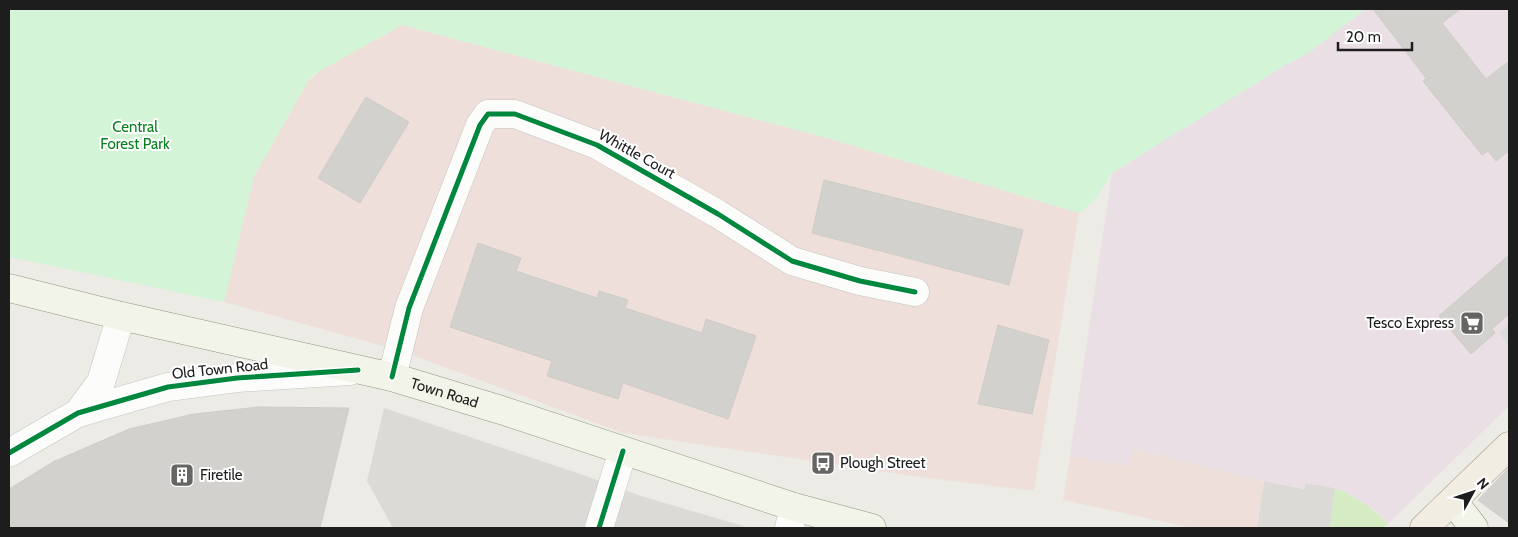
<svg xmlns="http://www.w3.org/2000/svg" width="1518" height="537" font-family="Cabin,sans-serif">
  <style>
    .residential { fill: #dbdad7 }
    .commercial { fill: #efdfda }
    .industrial { fill: #eadfe4 }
    .grass { fill: #d5ebc3 }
    .park { fill: #d3f4d6 }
    .parking { fill: #dcdcd9 }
    .building { fill: #d3d1cd; stroke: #cfccc7 }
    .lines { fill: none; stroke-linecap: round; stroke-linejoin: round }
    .street-casing { stroke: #c4c4c2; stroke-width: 29 }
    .secondary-casing { stroke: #92967e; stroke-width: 29 }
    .primary-casing { stroke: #a29b82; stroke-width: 29 }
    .street { stroke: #fcfcfb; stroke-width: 28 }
    .secondary { stroke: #f2f3e9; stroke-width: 28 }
    .primary { stroke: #f1ede3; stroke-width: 28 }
    .cycleway-casing { stroke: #fff; stroke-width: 8 }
    .cycleway { stroke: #00873e; stroke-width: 5 }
    .labels { text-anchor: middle; stroke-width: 4; stroke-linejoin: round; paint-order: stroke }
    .park-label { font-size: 15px; fill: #087f1d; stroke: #fff }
    .street-label { font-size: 15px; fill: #1d1d1d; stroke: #fff }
    .poi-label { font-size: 15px; fill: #1d1d1d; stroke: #fff; text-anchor: start }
  </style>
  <rect width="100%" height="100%" fill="#ecebe6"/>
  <path class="residential" d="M384 408 583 475 641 496 750 528H393L367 481Z
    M1264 481 1304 489 1306 483 1335 488 1330 528H1257Z"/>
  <path class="commercial" d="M402 25 827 138 1079 213 1034 491 920 477 623 433 398 350 224 302 254 176 293 108 303 86 321 70Z
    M1133 449 1264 481 1257 528H1193L1063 500 1070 456 1129 466Z"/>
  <path class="industrial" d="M1365 9H1509V406L1388 524 1375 510 1349 494 1335 488 1306 483 1305 489 1264 481 1134 449 1129 466 1070 456 1112 173 1287 64 1310 52Z"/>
  <path class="grass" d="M1335 488C1358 498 1371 506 1388 524L1381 528H1330Z"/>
  <path class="park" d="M9 9H1365L1310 52 1287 64 1112 173 1094 201 1079 213 827 138 402 25 311 76 254 176 224 302 9 257Z"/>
  <path class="parking" d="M1509 324V346L1499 333Z"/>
  <path class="building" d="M1373 9H1460L1442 23 1486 79 1509 61V151L1496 161 1488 151 1482 155 1423 81 1426 78Z
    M366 97 409 122 360 203 318 178Z
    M824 180 1023 230 1009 285 812 233Z
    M478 243 521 258 516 271 597 298 599 291 628 300 625 308 702 333 706 319 756 336 728 419 623 383 618 399 547 376 552 361 450 327Z
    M1509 255V314L1492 329 1495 333 1471 354 1439 316Z
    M998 325 1049 340 1032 414 978 404Z
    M259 407 349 408 320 528H9V489L53 462 129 429 194 414Z
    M1509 468V523L1478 500Z"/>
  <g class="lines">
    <g class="street-casing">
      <path id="street" d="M392 377 409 308 480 125 488 114H515L597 145 718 214 792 261 860 281 915 292
        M78 413 101 382 121 316
        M9 453 78 413 168 387 237 378 350 371
        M599 528 623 451
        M789 528 794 507"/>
    </g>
    <g class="secondary-casing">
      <g id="secondary">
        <path id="s1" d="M9 288 121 316 392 377 501 410 794 507 872 528"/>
        <path d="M1453 501 1474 528"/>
      </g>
    </g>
    <g class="primary-casing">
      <path id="primary" d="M1424 528 1509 446"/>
    </g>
    <use href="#street" class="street"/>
    <use href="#secondary" class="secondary"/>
    <use href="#primary" class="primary"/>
    <g class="cycleway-casing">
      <path id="cycleway" d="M392 377 409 308 480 125 488 114H515L597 145 718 214 792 261 860 281 915 292
        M9 453 78 413 168 387 237 378 358 370
        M599 528 623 451"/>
    </g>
    <use href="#cycleway" class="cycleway"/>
  </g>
  <defs>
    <g id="supermarket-square" transform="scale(1.25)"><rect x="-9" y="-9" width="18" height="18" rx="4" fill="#656563" stroke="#fff"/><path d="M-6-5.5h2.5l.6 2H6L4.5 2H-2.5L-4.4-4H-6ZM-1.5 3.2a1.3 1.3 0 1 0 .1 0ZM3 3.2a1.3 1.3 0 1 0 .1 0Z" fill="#fff"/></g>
    <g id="bus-square" transform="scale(1.25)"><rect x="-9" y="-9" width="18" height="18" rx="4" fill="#656563" stroke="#fff"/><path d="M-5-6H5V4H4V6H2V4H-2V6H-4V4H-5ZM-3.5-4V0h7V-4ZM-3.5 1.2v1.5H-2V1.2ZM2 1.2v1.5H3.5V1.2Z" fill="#fff"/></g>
    <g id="building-square" transform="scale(1.25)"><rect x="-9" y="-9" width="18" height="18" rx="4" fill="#656563" stroke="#fff"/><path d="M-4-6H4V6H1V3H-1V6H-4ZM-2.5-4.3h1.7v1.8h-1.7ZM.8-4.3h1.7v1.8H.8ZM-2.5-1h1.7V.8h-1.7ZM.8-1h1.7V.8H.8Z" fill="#fff"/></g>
  </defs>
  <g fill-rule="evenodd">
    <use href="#supermarket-square" x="1472" y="323"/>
    <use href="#bus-square" x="823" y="463"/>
    <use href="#building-square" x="182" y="475"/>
  </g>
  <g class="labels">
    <g class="park-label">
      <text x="135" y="132">Central<tspan x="135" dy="17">Forest Park</tspan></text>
    </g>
    <g class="street-label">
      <text transform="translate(637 154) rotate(29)" y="5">Whittle Court</text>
      <text transform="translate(220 369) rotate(-6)" y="5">Old Town Road</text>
      <text dy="5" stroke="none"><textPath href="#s1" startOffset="448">Town Road</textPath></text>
    </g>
    <g class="poi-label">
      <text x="1454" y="328" text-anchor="end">Tesco Express</text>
      <text x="840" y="468">Plough Street</text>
      <text x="200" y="480">Firetile</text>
    </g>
  </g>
  <rect width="1518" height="537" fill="none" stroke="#1d1d1d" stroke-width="20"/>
  <g transform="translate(1473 492) rotate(50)" stroke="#ffffff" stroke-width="4" paint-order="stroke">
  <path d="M0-4L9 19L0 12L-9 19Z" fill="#1d1d1d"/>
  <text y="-8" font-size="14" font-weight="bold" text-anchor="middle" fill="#1d1d1d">N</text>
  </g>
  <path d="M1338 42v8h74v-8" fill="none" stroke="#1d1d1d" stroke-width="2.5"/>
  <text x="1346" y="42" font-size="15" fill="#1d1d1d" stroke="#ffffff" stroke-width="4" paint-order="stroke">20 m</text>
</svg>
